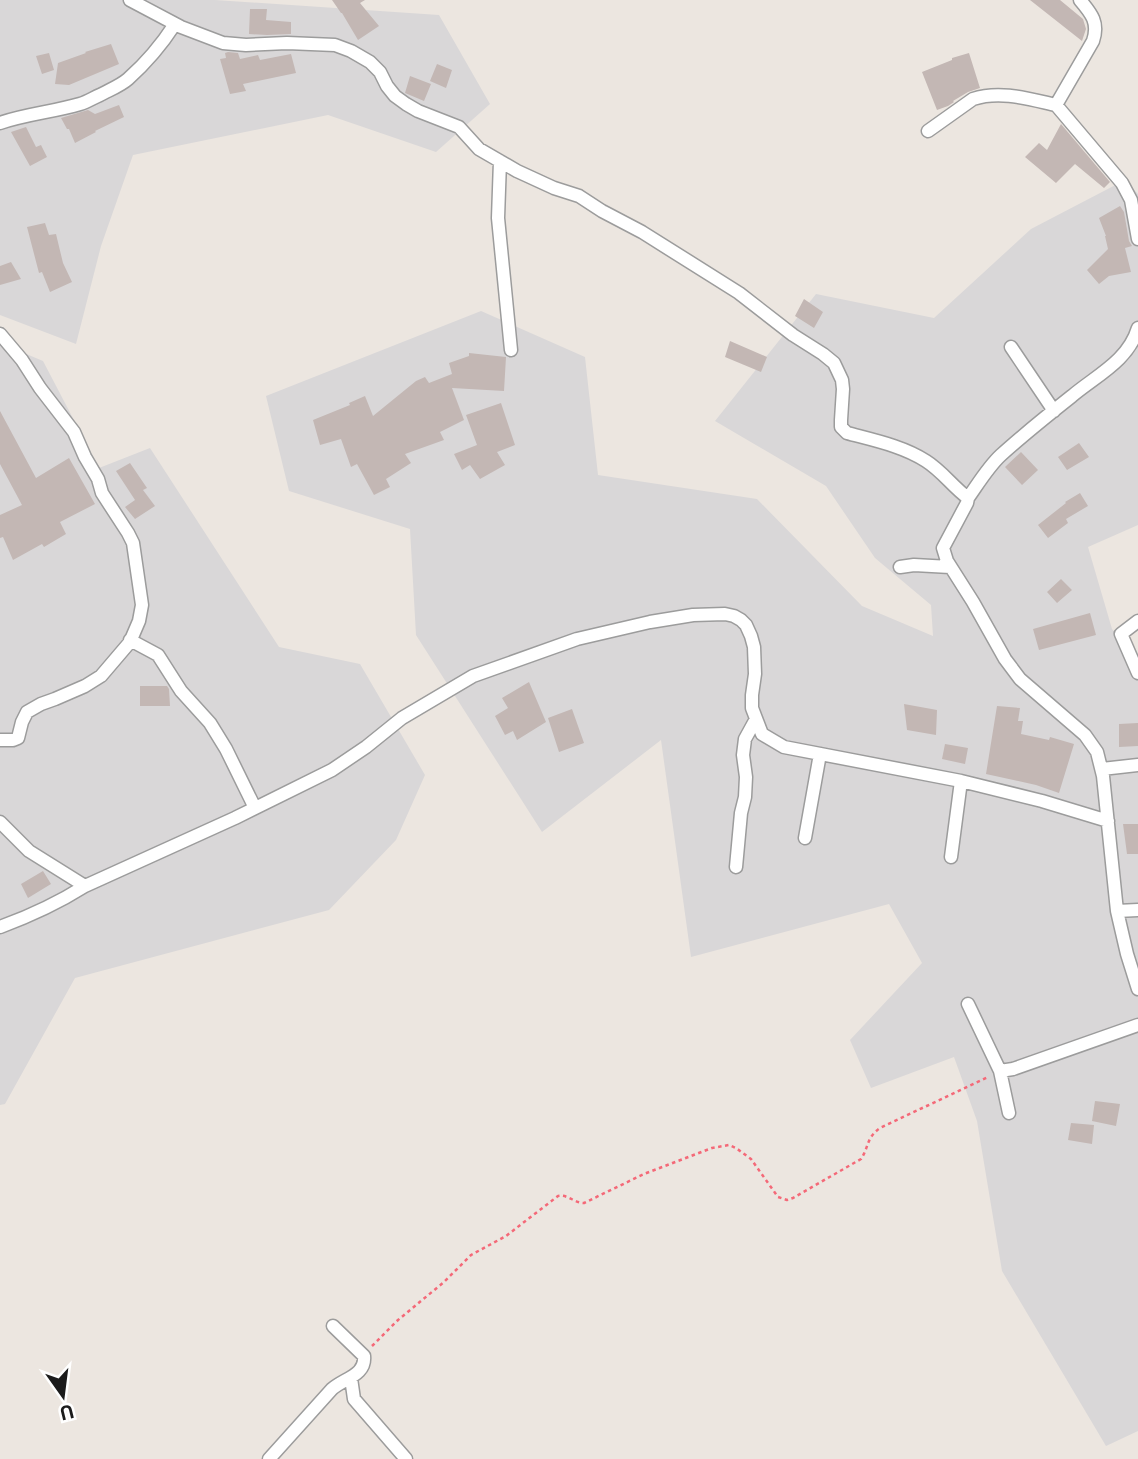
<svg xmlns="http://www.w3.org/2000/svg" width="1138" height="1459" font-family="'Public Sans',sans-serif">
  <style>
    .residential { fill: #d9d7d8 }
    .building { fill: #c3b7b4 }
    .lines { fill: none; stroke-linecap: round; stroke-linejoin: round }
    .minor-casing { stroke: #9c9c9c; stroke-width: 15 }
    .path { stroke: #f46978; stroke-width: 2.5; stroke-dasharray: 3.5 3.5; stroke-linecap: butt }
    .minor { stroke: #fff; stroke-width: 12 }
  </style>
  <rect width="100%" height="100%" fill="#ece6e0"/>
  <path class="residential" d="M0 0H215L439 15 490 104 436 152 328 115 133 155 101 246 76 344 0 315Z
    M1125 180 1138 194V525L1088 547 1112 629 1138 661V1431L1106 1446 1002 1271 977 1121 954 1057 871 1088 850 1040 922 963 889 904 691 957 661 740 542 832 416 635 410 529 289 491 266 396 481 311 585 357 598 475 757 499 862 606 933 636 931 605 875 558 826 486 715 421 816 294 934 318 1031 229Z
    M0 343 43 361 99 468 150 448 279 647 360 664 425 775 396 840 329 910 75 978 5 1104 0 1105Z"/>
  <path class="building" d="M332 0H365L360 3 379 26 358 40 342 13H341Z
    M1030 0H1060L1083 19 1086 29 1082 41Z
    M250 9H267L266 20 291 22V34L267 35 249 34Z
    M111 44 119 64 69 85 55 84 58 63 86 53 85 52Z
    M228 52 238 53 240 59 258 55 260 60 291 54 296 73 243 84 246 91 230 94 220 59 226 58 225 53Z
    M49 53 54 70 42 74 36 56Z
    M969 53 980 88 968 92 953 101 954 102 948 106 937 110 922 72 952 60V58Z
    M437 64 452 70 446 88 430 81Z
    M410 76 431 84 424 101 405 93Z
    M119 105 124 117 95 131 96 132 75 143 69 129H67L61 118 88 110 95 114Z
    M1061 124 1110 182 1104 188 1075 164 1056 183 1025 157 1039 143 1047 150Z
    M26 127 36 147 41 145 47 157 30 166 11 132Z
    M1120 206 1124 212 1129 241 1132 246 1125 248 1131 272 1109 276 1099 284 1087 270 1108 249 1105 236H1106L1099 218Z
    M45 223 49 235 56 234 63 263 72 282 50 292 42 272 39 273 27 227Z
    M11 262 21 279 0 285V266Z
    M804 299 823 312 814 328 795 316Z
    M730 341 767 357 761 372 725 357Z
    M469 353 506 357 504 391 452 388 464 420 440 432 444 440 405 454 411 463 386 479 390 487 374 495 357 464 351 467 341 439 320 445 313 420 350 405 349 403 365 396 373 416 416 381 425 377 429 383 452 374 449 363 469 356Z
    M501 403 515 445 497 452 505 465 480 479 470 465 462 470 454 454 477 445 466 415Z
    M0 411 36 478 69 458 95 504 60 522 66 534 44 547 42 544 13 560 3 537 0 538V515L22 505 0 464Z
    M1079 443 1089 457 1067 470 1058 457Z
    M1021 452 1038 470 1022 485 1005 467Z
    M130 463 147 488 143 490 155 506 135 519 125 507 135 500 116 471Z
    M1080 493 1088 506 1066 519 1068 523 1048 538 1038 525 1066 503 1065 502Z
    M1061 579 1072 590 1057 603 1047 592Z
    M1090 613 1096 635 1039 650 1033 629Z
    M529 682 546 722 517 740 513 731 505 735 495 716 508 708 502 698Z
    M140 686H167L169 689 170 706H140Z
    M904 704 937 710 936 735 907 730Z
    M997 706 1020 708 1018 721H1023L1021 734 1049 740 1050 737 1074 744 1059 793 1036 785 986 774Z
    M572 709 584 743 559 752 548 718Z
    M1138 723V746L1119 747V724Z
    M945 744 968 748 965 764 942 759Z
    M1123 824H1138V854H1127Z
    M43 871 51 884 28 898 21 884Z
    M1095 1101 1120 1104 1116 1126 1092 1121Z
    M1071 1123 1094 1125 1092 1144 1068 1140Z"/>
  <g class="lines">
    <g class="minor-casing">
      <path id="minor" d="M130 0 181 27 223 43 246 45 287 43 335 45 351 51 370 62 380 72 387 86 395 96 406 104 418 111 459 127 479 149 517 171 554 188 579 196 602 211 642 232 739 293 793 335 823 354 834 363 842 380 843 389 841 420V427L847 433C873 440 903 446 926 461 942 471 953 487 968 498
        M1080 0C1092 14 1099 23 1093 41L1056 105 1122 183 1131 200 1138 239
        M0 123C26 114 53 112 80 104 87 102 93 98 100 95 109 90 120 86 128 79 146 63 162 44 175 24
        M928 131 973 99C1000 90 1029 99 1056 105
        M500 161 498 218 511 350
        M1138 328C1128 361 1097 375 1072 396 1048 415 1023 435 1001 455 988 467 978 484 968 498L967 503 943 548 947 561 973 602 1005 659 1020 679 1085 735 1097 752 1103 776 1117 911 1127 954 1138 989
        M0 334 22 360 40 388 74 432 85 457 98 479 102 493 128 533 133 543 142 605 139 621 130 642 101 676 85 686 55 699 41 704 27 712 22 722 18 738 13 740H0
        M1011 347 1054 411
        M900 567 914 565 950 567
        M1138 621 1121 634 1138 673
        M130 640 158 655 181 691 210 723 226 749 255 808
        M1102 769 1138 765
        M0 822 29 851 85 886
        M805 838 820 754
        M951 857 961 781
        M736 867 741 813 745 797 746 777 743 755 745 739 756 719
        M1117 911 1138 910
        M0 927C30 916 58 903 85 886L235 818 332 770 366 747 402 718 473 676 577 639 650 622 693 615 725 614 734 616 741 620 746 625 751 636 754 647 755 674 752 695V708L762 734 784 747 961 781 1042 801 1108 821
        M968 1004 1000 1071 1009 1113
        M1000 1071 1013 1069 1138 1025
        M351 1378 354 1399 406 1459
        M269 1459 332 1389C345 1378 366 1375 364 1356L333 1326"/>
    </g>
    <path class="path" d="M372 1346 398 1320 444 1282 471 1255 506 1236 558 1196C568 1194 574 1203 584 1203L644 1174 712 1148 729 1145 736 1148 751 1159 778 1197 787 1200 793 1198 861 1159C869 1147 866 1138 880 1128L988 1077"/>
    <use href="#minor" class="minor"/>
  </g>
  <g transform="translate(63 1396) rotate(166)" stroke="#ffffff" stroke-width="5" paint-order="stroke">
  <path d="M0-5L12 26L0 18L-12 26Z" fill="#1b1b1b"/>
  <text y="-10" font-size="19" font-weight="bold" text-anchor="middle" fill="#1b1b1b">U</text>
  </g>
</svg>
